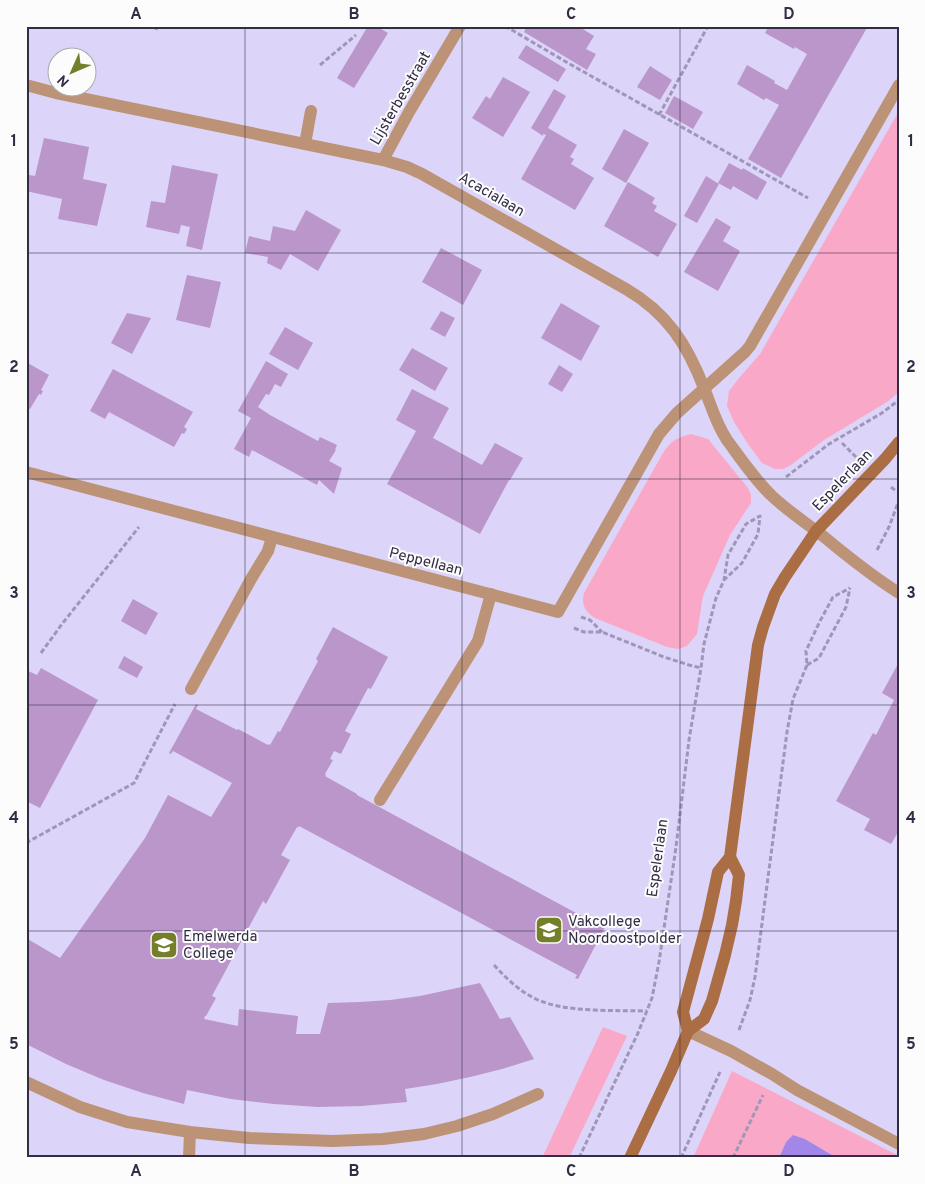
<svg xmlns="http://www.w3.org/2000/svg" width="925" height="1184" font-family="Overpass,sans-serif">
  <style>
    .green { fill: #faa8c8 }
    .water { fill: #a287e9 }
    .building { fill: #ba96cb }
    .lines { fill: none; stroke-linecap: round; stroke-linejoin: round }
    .path { stroke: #9e97b7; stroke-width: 3; stroke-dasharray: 5 2.5; stroke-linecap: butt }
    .service { stroke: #bd9377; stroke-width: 12 }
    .minor { stroke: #bd9377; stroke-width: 12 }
    .secondary { stroke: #ab6e44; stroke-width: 12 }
    .grid { fill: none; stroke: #322c44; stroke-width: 1; stroke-opacity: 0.55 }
    .labels { text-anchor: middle; stroke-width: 4; stroke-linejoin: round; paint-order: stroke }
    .street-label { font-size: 15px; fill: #322c44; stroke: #fcfcfc }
    .poi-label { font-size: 15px; fill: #322c44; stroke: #fcfcfc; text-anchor: start }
    .neatline { fill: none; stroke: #322c44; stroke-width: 2 }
    .grid-label { font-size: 16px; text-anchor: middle; font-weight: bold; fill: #322c44 }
  </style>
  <rect width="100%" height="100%" fill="#dcd5f9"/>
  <path class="green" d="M899 111V392L887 402 824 440 791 465 783 469H775L762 463 748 444 734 422 727 406 729 391 739 378 760 354Z
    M691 434 708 439 748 488 751 495V503L730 535 703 596 697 634 687 646 678 649 667 647 595 618C585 612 581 604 584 593L663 453C671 441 676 438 691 434Z
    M603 1027 627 1036 569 1158H542Z
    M732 1071 899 1156V1158H837L805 1139 793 1136 786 1142 779 1158H693Z"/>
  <path class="water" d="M793 1135 805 1139 837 1158H779L786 1142Z"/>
  <path class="building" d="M368 26H376L388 33 354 88 337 78Z
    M527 26H578L594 36 586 49 596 54 587 70 524 32Z
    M769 26H868L781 178 748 159 779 105 766 98 764 100 737 84 747 65 775 81 774 83 787 90 807 54 795 47 794 49 765 33Z
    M526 45 566 69 558 82 518 58Z
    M650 66 672 80 660 100 637 87Z
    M503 77 530 92 503 137 472 118 486 96 490 99Z
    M554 89 566 96 548 128 577 145 570 157 574 159 571 164 594 178 575 210 521 179 546 135 543 134V136L531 128Z
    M674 96 703 112 693 129 665 113Z
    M624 129 649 143 626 183 602 169Z
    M44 138 89 147 83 179 107 184 97 226 58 219 62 199 26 191 29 175 35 176Z
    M729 163 742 170 743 168 767 182 757 200 733 186 731 190 718 183Z
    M172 165 218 174 202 250 186 246 190 227 181 225 179 234 146 227 151 201 165 203Z
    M706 176 719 184 697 223 684 216Z
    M628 182 655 198 652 203 657 206 654 211 677 224 658 257 604 226Z
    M306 210 341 230 318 271 290 254 281 270 267 263 268 257 245 253 249 236 270 241 273 226 295 231Z
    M716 218 731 227 723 241 740 251 718 291 684 272Z
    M441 248 482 270 463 305 422 282Z
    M187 275 221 282 210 328 176 320Z
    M561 303 600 326 581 361 541 338Z
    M441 311 455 318 445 337 430 329Z
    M127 313 151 318 132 354 111 343Z
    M285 327 313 343 298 370 269 354Z
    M412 348 448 368 435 391 399 370Z
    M266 361 288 374 281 387 275 384 269 395 266 394 258 407 270 415 318 441 320 437 337 445 335 450H336L329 461 342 468 334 494 319 480 317 485 252 450 249 457 234 449 251 418 238 411Z
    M26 362 49 375 41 390 43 391 41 395 39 394 30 409 26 407Z
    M559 365 573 374 562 392 548 384Z
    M113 369 193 412 184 427 187 429 184 434 182 433 174 447 109 412 105 419 90 411Z
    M412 389 449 408 433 438 482 465 495 443 523 458 510 480H509L480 534 387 484 416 431 396 420Z
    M133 599 158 613 146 635 121 621Z
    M333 627 388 657 371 689 368 688 345 731 351 734 341 754 334 751 330 759 333 760 325 774 326 775 325 776 357 794V795L602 927 604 924 606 925 578 979 575 978 577 975 299 826 298 828 297 827 281 855 290 860 266 904 263 901 212 996 216 998 206 1016H205L204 1019 238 1026 239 1009 298 1016 296 1034H320L328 1003 359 1002 390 1000 420 996 480 983 500 1019 510 1017 534 1059 502 1069 470 1077 437 1084 405 1089 407 1102 362 1106 318 1107 274 1104 231 1099 187 1090 184 1104 143 1093 104 1080 66 1064 26 1044V938L60 958 145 838 168 795 211 817 232 783 173 751 171 754 169 753 196 704 198 705 196 709 237 730 238 729 268 745 269 744 270 745 278 731 280 732 318 661 316 659Z
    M124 656 143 667 137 678 118 668Z
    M899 662V835L897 834 891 844 864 830 870 819 836 801 873 733 876 735 894 700 882 693Z
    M41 668 98 700 40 808 26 801V670L37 675Z"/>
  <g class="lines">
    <path class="path" d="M505 26 568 63 808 198
      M156 30 157 26
      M320 65 356 35
      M659 115 708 26
      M842 443 856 457
      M786 477 829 444 882 413 899 400
      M891 487 896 491
      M877 550 889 527 899 500
      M581 617 590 620 602 632
      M574 628 584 632H602L664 657 689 665 701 668
      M41 653 62 624 139 527
      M807 665 819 658 846 607 850 588
      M26 843 134 783 175 704
      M494 965C506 978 519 991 536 999 565 1013 615 1010 647 1011
      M739 1030 750 1000 755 977 787 732 793 699 807 665 806 651 819 623 833 597 850 588
      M579 1158 638 1033 652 998 659 962 676 847 689 740 701 668 704 644 716 598 724 580 728 555 746 524 760 516 758 534 742 563 724 580
      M681 1158 720 1072
      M733 1158 763 1095"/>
    <path class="service" d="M305 144 311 111
      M191 689 251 579 268 551 272 537
      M380 800 478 641 491 594
      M688 1031 731 1051 772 1074 797 1090 899 1144
      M26 1082 80 1107 127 1122 190 1132 249 1138 333 1141 383 1139 424 1134 457 1126 493 1114 538 1094
      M189 1158 190 1132"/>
    <path class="minor" d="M26 85 56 93 383 160 407 167 422 174 626 289C667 313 687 344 704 388 711 405 716 424 727 440 741 459 755 480 772 496 788 511 806 523 823 536 847 556 872 576 899 593
      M383 160 409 112 460 26
      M26 472 558 612 659 434 677 413 745 352 750 346 899 85"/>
    <path class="secondary" d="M688 1031 683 1012 708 919 718 872 730 857 758 645 763 627 775 594 785 577 816 531 885 459 899 442
      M630 1158 671 1071 688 1031 704 1019 712 1001 725 955 732 925 736 901 739 875 730 857"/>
  </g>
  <path class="grid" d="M245 26V1158M462 26V1158M680 26V1158M26 253H899M26 479H899M26 705H899M26 931H899"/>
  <defs>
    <g id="school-square" transform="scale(1.4375)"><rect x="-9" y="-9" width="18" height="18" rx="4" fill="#757e29" stroke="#fcfcfc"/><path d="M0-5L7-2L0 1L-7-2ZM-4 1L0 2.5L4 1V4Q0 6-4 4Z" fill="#fff"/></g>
  </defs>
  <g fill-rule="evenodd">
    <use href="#school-square" x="549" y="930"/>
    <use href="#school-square" x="164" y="945"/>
  </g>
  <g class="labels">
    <g class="street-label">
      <text transform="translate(400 98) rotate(-60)" y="5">Lijsterbesstraat</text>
      <text transform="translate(492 194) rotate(30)" y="5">Acacialaan</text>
      <text transform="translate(842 480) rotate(-46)" y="5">Espelerlaan</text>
      <text transform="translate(426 561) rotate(14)" y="5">Peppellaan</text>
      <text transform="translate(657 858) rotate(-82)" y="5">Espelerlaan</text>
    </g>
    <g class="poi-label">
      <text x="568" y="926">Vakcollege<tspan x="568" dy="17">Noordoostpolder</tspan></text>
      <text x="183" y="941">Emelwerda<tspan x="183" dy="17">College</tspan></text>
    </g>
  </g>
  <rect width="925" height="1184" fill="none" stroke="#fcfcfc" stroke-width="55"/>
  <g transform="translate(72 72) rotate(225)"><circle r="24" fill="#fcfcfc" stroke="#aba9b2"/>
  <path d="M0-4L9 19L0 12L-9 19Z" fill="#757e29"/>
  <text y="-8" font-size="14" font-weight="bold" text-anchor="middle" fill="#322c44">N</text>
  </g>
  <rect x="28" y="28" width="870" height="1128" class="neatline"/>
  <g class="grid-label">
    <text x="136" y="19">A</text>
    <text x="354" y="19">B</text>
    <text x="571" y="19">C</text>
    <text x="789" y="19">D</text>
    <text x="14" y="146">1</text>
    <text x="911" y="146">1</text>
    <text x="14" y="372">2</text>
    <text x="911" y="372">2</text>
    <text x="14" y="598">3</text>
    <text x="911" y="598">3</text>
    <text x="14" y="823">4</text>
    <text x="911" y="823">4</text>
    <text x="14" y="1049">5</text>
    <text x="911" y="1049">5</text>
    <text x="136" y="1176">A</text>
    <text x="354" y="1176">B</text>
    <text x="571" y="1176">C</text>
    <text x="789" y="1176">D</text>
  </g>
</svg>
